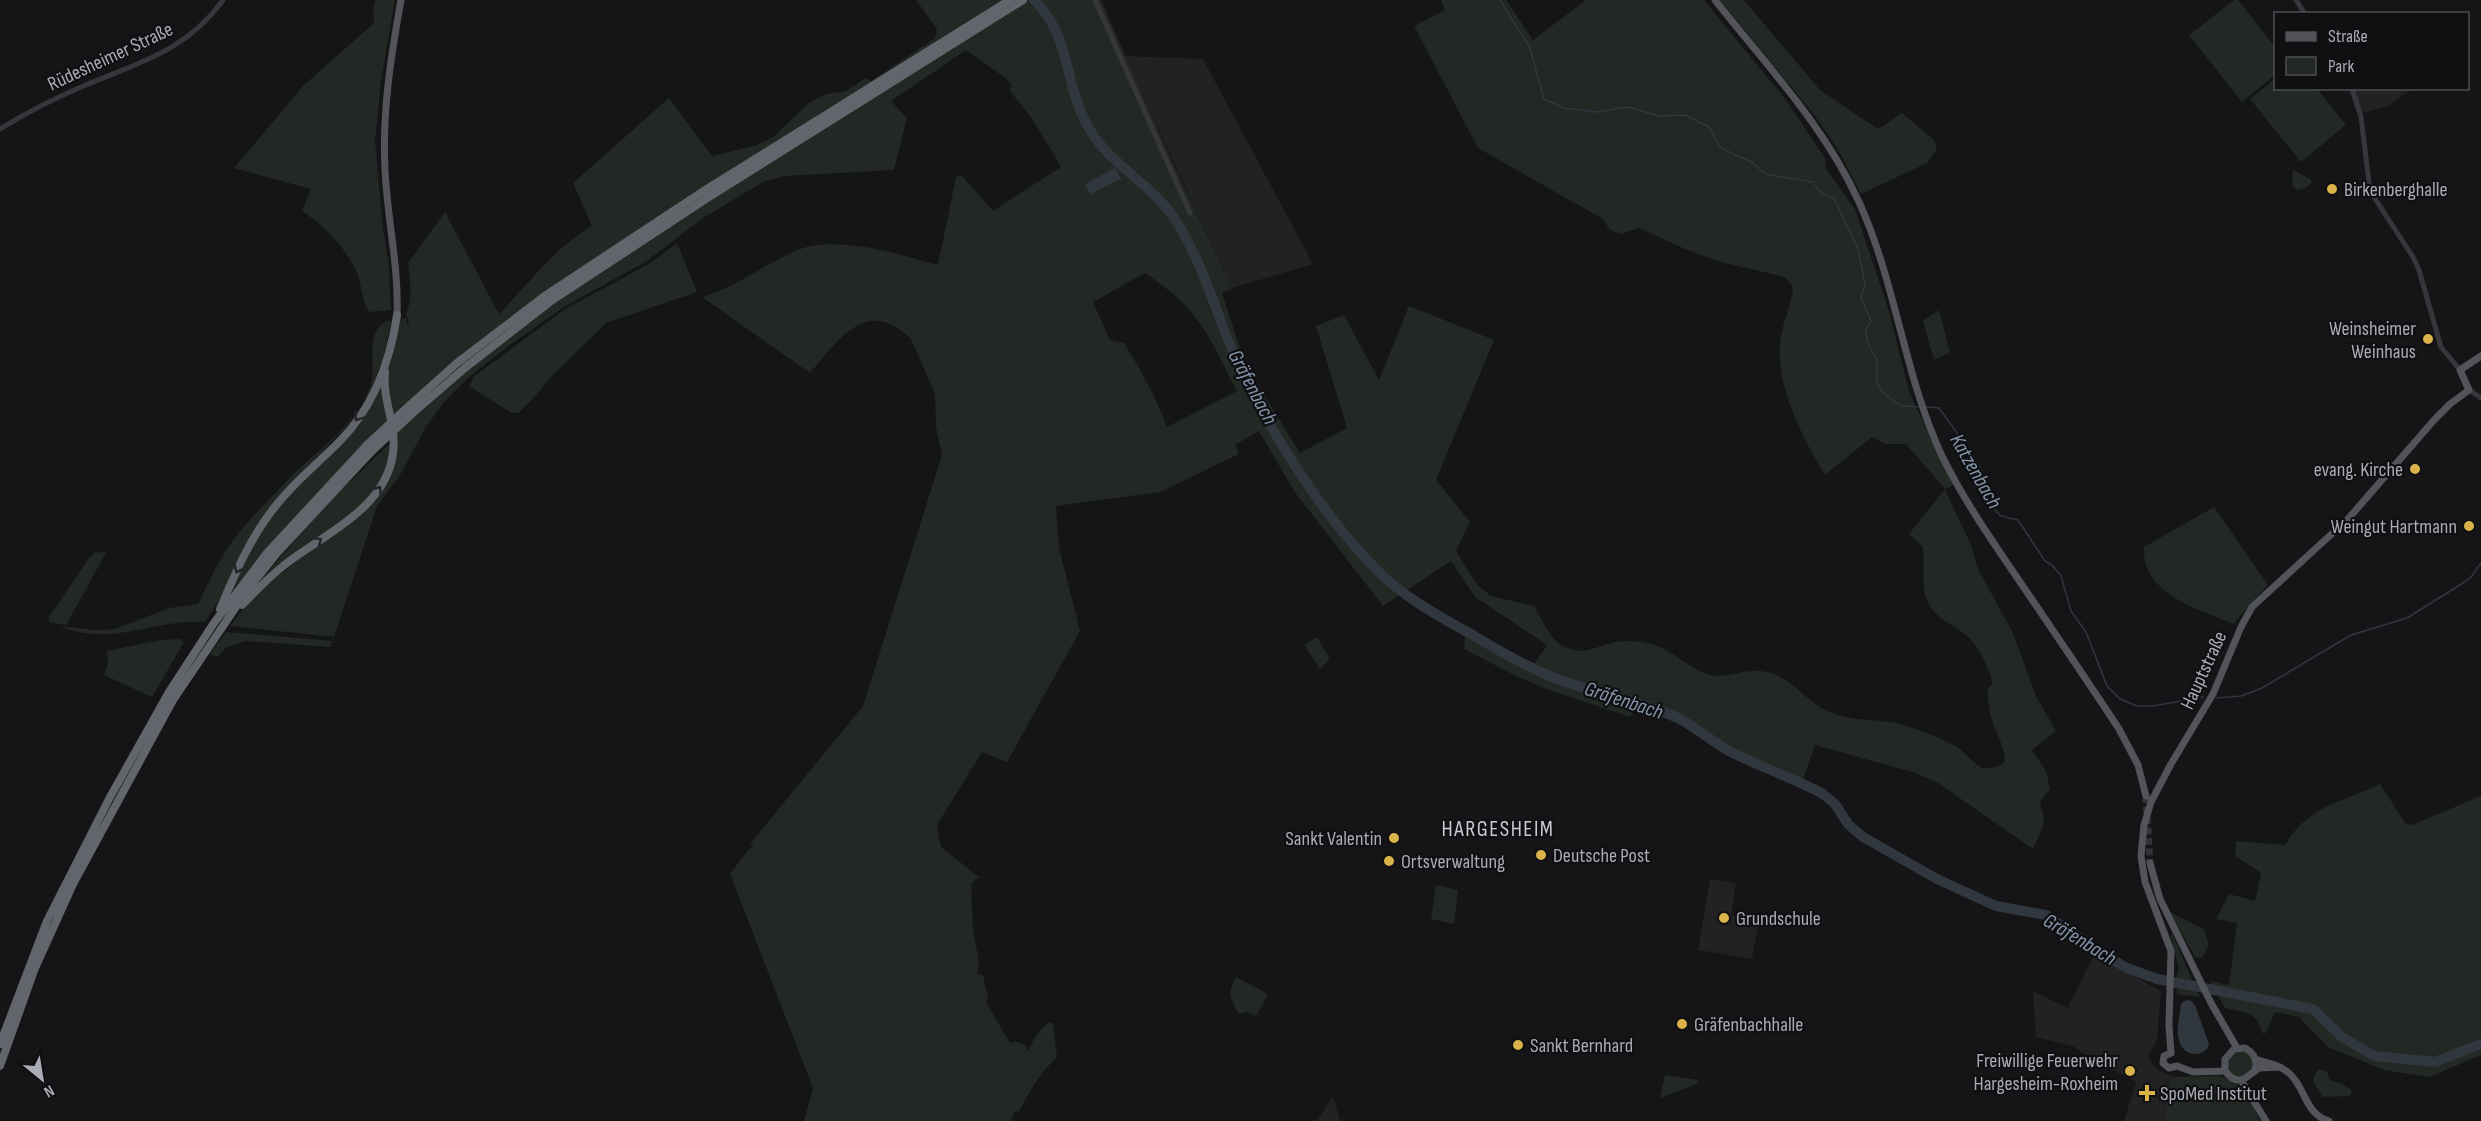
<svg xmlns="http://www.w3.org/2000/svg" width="2481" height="1121" font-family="'Sofia Sans Condensed',sans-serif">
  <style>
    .built { fill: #222124 }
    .green { fill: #222823; fill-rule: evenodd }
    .water { fill: #30373e }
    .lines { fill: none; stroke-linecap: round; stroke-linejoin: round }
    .stream { stroke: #30373e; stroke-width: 1.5 }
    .river { stroke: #30373e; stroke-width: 10 }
    .major-tunnel { stroke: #333337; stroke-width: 7; stroke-dasharray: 7 3.5; stroke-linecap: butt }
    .minor { stroke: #37373b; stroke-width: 5 }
    .major { stroke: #53545a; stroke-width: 7 }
    .highway { stroke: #63656c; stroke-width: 8 }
    .highway-bridge { stroke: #63656c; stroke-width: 8 }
    .oneway { stroke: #252528 }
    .poi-dot { fill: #dab44a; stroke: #101012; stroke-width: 2 }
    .labels { text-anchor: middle; stroke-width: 4.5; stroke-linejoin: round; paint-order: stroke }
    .street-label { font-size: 20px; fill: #a9acb5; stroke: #101012 }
    .poi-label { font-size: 20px; fill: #a9acb5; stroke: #101012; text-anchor: start }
    .water-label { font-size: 21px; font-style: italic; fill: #8496ac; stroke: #101012 }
    .quarter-label { font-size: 22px; letter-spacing: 1.5px; fill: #c9cbd2; stroke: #101012 }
  </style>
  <rect width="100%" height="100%" fill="#151517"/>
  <path class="built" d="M1125 56 1203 59 1313 264 1232 288Z
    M2348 89H2412L2386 107 2358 114Z
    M1710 879 1736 883 1731 916 1759 920 1752 959 1698 950Z
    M2094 954 2161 991 2157 1040 2148 1056 2154 1067 2173 1077 2165 1092 2166 1121H2124L2136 1082 2089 1058 2073 1046 2036 1037 2033 991 2068 1008Z
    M1333 1096 1340 1121H1317Z"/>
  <path class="green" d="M375 0H395L381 81 375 141 383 227 389 267 391 310 370 312C362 306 362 284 357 273 346 248 325 226 302 211L311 189 234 168 304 85 374 23 373 9Z
    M916 0H1101L1169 154 1232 288 1222 293 1241 351 1253 377 1300 453 1347 428 1316 326 1344 315 1379 380 1409 306 1494 340 1436 480 1470 522 1456 551 1477 585 1491 596 1534 606C1542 619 1550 639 1563 646 1585 657 1595 646 1615 642 1627 640 1639 641 1651 644 1671 649 1687 667 1707 674 1726 680 1742 669 1761 671 1793 675 1803 701 1829 712 1850 721 1874 719 1896 723 1914 727 1939 737 1955 746 1963 750 1973 763 1983 769L1999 766 2005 762C2005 749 2000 742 1996 730 1990 717 1987 702 1988 688L1993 683C1987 666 1980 647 1966 635 1951 623 1933 618 1926 598 1921 583 1925 563 1923 547L1909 534 1945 489 1906 444H1885L1872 437 1825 475C1802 438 1773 381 1781 336 1784 319 1792 304 1793 287L1785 277 1720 262 1683 248 1639 228 1621 234 1610 230 1603 219 1478 148 1414 26 1445 10 1441 0H1506L1533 40 1586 0H1704L1786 100 1825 158 1826 169 1855 209 1889 311 1909 392 1953 485 1945 490 1971 545 1978 569 2012 631 2036 696 2056 731 2032 750 2046 771 2050 789C2031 809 2047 806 2043 825 2041 833 2036 841 2033 849L1938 783 1916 773 1815 745 1801 785 1729 755 1688 728 1636 707 1630 717 1549 690 1518 677 1464 649 1466 625 1533 666 1547 645 1475 597 1451 561 1383 606 1294 491 1259 431 1235 445 1239 454 1160 492 1056 506 1059 548 1080 631 1007 762 982 752 937 825 941 847 979 877 971 884 973 929 979 962 977 974 983 975 988 998 986 1002 1010 1043 1015 1041 1025 1045 1028 1051C1034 1040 1038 1028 1051 1022L1053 1024 1057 1057C1040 1073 1029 1092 1019 1112L1015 1111 1010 1121H804L813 1088 730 874 749 849 754 846 750 844 863 706 942 455 936 427 935 394 911 339C867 295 838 340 810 373L702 297C736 287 762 266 793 252 833 233 898 254 938 265L956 177 962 176 993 211 1061 167 1031 117 1009 90 1012 86 1007 79 966 50 891 101 907 118 894 170 784 176 763 182 703 218 647 261 564 307 510 345 470 376 444 402 426 427 400 475 377 506 334 637 230 626C267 576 314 552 361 512 374 500 384 478 394 463L386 389 387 372 400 319 406 318 408 327 409 323 406 314C413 298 410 279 408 263L445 212 499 314C527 285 558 245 592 226L573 183 669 98 712 156 757 145 773 137 810 102 827 94 846 91 866 78 871 81 935 38 937 29ZM1145 273C1162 285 1179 297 1192 313 1211 336 1223 365 1237 391L1167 427C1156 397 1141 370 1124 343L1110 340 1093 302Z
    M1720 0H1744L1820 90 1878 129 1902 113 1934 140 1937 149 1927 163 1861 194 1839 151 1815 116Z
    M2234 0H2238L2275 47V75L2242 102 2189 35Z
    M2275 79 2276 88 2317 89 2346 125 2301 162 2250 99Z
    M2293 170 2310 179 2312 182 2306 188 2297 190 2292 185Z
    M677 243 697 292 606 323 550 378 531 401 518 413H511L469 386 473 377 565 309 649 264Z
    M1939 310 1950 352 1934 360 1923 321Z
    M389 320 391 322 384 356 369 394 346 427 293 481 205 622C149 619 116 648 59 626L94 630 115 629 169 608 198 604C208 584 218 561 231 543 247 521 268 501 286 482 314 452 352 429 369 390 380 367 360 333 389 320Z
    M378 389H382L390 419 234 592 231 591 260 533 275 511 296 487 340 446Z
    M393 440 386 474 364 504 259 582 324 507Z
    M2214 507 2268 585 2233 624C2199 609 2141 594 2144 547Z
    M107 551 66 625 49 622V617L89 558 94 553Z
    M226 632 333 641 330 647 246 641 227 647 217 657 210 654Z
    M1317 637 1330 659 1320 669 1304 645Z
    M180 639 184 642 152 697 104 675 108 663 107 651 161 640Z
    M2380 784 2406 824 2412 825 2481 796V1055L2429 1077 2384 1070 2328 1047 2299 1017 2275 1012 2266 1033H2262C2259 1012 2243 1012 2225 1008L2210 981 2229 985 2237 923 2216 919 2229 894 2255 901 2261 873 2235 856 2236 841 2285 845C2309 805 2341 803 2380 784Z
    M1436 885 1458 890 1454 924 1431 919Z
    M2170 912 2204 929 2209 945 2202 958 2195 957Z
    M2170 934H2172L2200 997 2177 994 2176 979 2179 968Z
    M1236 977 1268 994 1256 1016 1247 1012 1239 1014C1230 998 1227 994 1236 977Z
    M2227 1064a13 13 0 1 1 26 0a13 13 0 1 1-26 0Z
    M2319 1069 2327 1072 2330 1080 2342 1084 2352 1091 2350 1096 2323 1097 2313 1082 2315 1074Z
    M1665 1075 1698 1080 1697 1084 1660 1098Z
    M2219 1076 2236 1082 2247 1091 2260 1121H2166L2165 1092 2173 1077Z"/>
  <path class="water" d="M1115 168 1121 179 1090 194 1085 184Z
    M2190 1000 2195 1005 2209 1044C2205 1058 2185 1057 2180 1043 2175 1032 2180 1015 2181 1004L2184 1001Z"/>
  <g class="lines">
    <path class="stream" d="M1500 0 1530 48 1544 99 1564 108 1597 112 1628 107 1659 116 1685 115 1709 127 1721 148 1753 163 1765 174 1813 182
      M1815 185 1822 193 1834 198 1858 249 1865 284 1861 298 1871 321 1865 331 1869 346 1877 360V383L1882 392 1901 406 1921 407
      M1926 407 1939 408C1951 425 1983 466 1987 485 1989 496 1990 507 2000 515 2004 518 2013 518 2018 520L2045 561 2052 565 2061 576 2071 611 2086 632 2107 686 2120 699 2137 706H2153L2203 697
      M2217 698 2241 696 2262 688 2351 635 2407 618 2463 583 2471 577 2481 563"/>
    <path class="river" d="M1034 0C1071 36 1064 81 1086 123 1106 163 1149 181 1174 218 1203 261 1217 317 1238 364 1270 432 1327 522 1381 574 1408 600 1441 617 1474 636 1507 655 1538 674 1575 685 1609 696 1643 703 1676 717 1696 727 1712 742 1731 752 1761 767 1793 778 1823 794L1835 804 1848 824 1863 837 1937 879 1996 906 2046 915 2106 956 2127 968 2157 979 2313 1009 2342 1037 2374 1056 2435 1062 2481 1044"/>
    <path class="major-tunnel" d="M2146 796 2150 863"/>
    <path class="minor" d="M1095 0 1190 213
      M2296 0 2305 14
      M2352 88 2361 117 2370 191 2413 257 2419 270 2441 347 2460 370
      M0 129C26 113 53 99 81 87 137 63 186 52 223 0
      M2469 390 2481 398"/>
    <path class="major" d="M1715 0C1767 66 1824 125 1859 202 1896 283 1904 375 1942 456 1963 499 1991 539 2018 579 2052 629 2086 679 2119 729L2138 765 2146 796
      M397 315C399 266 387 218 385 169 382 112 391 56 401 0
      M2150 863 2160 899 2211 1003 2237 1048
      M2171 1053 2169 1026 2171 951 2145 882 2141 856 2144 825 2151 802 2171 764 2213 694 2241 627 2252 607 2348 519 2435 419 2450 404 2469 390 2460 370 2481 356
      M2171 1053 2164 1056 2163 1063 2169 1068 2177 1066
      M2255 1059C2269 1064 2279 1064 2290 1074 2306 1089 2305 1114 2329 1121
      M2177 1066 2193 1072 2225 1071
      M2255 1070C2258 1060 2254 1053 2245 1048L2234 1049 2225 1059V1071C2239 1089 2247 1076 2259 1068L2280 1067
      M2241 1080 2266 1121"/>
    <path class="highway" d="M410 405 457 363 546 295 702 192 1010 0
      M415 411 466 367 551 301 706 199 1023 0
      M242 605C255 592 267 579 282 567 321 535 386 510 393 453 397 425 382 400 385 372
      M220 609C235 574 250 538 274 508 293 483 317 464 339 442 373 408 390 362 397 315
      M0 1044 47 921 109 799 169 692 214 623 267 553 367 445
      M0 1066 35 968 73 884 173 700 246 592 277 553 372 451"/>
    <path class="highway-bridge" d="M367 445 410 405
      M372 451 415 411"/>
  </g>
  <defs><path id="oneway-chevron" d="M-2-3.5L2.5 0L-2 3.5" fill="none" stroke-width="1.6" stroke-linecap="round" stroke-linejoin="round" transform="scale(1.5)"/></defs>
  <g class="oneway">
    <use href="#oneway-chevron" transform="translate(358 417) rotate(125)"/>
    <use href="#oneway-chevron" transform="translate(378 490) rotate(-55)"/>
    <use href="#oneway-chevron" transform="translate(318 541) rotate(-35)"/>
    <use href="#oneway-chevron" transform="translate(238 569) rotate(114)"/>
  </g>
  <g class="poi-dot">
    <circle cx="2332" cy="189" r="6"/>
    <circle cx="2428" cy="339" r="6"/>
    <circle cx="2415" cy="469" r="6"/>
    <circle cx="2469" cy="526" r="6"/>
    <circle cx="1394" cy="838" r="6"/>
    <circle cx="1541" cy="855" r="6"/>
    <circle cx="1389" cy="861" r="6"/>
    <circle cx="1724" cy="918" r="6"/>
    <circle cx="1682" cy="1024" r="6"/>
    <circle cx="1518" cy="1045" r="6"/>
    <circle cx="2130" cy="1071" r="6"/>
    <path d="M2144 1084h6v6h6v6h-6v6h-6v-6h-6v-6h6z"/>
  </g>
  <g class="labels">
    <g class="street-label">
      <text transform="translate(110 56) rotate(-25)" y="7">Rüdesheimer Straße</text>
      <text transform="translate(2203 670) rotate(-65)" y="7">Hauptstraße</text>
    </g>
    <g class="poi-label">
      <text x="2344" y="196">Birkenberghalle</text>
      <text x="2416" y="335" text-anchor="end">Weinsheimer<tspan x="2416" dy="23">Weinhaus</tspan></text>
      <text x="2403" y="476" text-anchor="end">evang. Kirche</text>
      <text x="2457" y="533" text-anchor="end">Weingut Hartmann</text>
      <text x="1382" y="845" text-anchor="end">Sankt Valentin</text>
      <text x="1553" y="862">Deutsche Post</text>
      <text x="1401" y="868">Ortsverwaltung</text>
      <text x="1736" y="925">Grundschule</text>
      <text x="1694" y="1031">Gräfenbachhalle</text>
      <text x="1530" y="1052">Sankt Bernhard</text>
      <text x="2118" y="1067" text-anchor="end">Freiwillige Feuerwehr<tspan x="2118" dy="23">Hargesheim-Roxheim</tspan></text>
      <text x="2160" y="1100">SpoMed Institut</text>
    </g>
    <g class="water-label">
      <text transform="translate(1253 387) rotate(62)" y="7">Gräfenbach</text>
      <text transform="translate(1976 471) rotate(60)" y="7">Katzenbach</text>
      <text transform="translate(1624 700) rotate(18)" y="7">Gräfenbach</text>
      <text transform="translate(2080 939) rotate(31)" y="7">Gräfenbach</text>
    </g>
    <g class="quarter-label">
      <text x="1498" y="836">HARGESHEIM</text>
    </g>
  </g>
  <rect x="2274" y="12" width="195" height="78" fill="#101012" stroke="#4d4e53" stroke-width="1.5"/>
  <rect x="2286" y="32" width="30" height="9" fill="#53545a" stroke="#4d4e53" stroke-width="1.5"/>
  <text x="2328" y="42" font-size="18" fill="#a9acb5">Straße</text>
  <rect x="2286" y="57" width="30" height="18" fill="#222823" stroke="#4d4e53" stroke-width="1.5"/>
  <text x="2328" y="72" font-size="18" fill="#a9acb5">Park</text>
  <g transform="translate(42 1079) rotate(150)" stroke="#101012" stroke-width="4.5" paint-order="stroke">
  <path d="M0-4.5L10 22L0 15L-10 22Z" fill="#a9acb5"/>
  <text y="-9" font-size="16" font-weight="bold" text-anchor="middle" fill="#a9acb5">N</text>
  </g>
</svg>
